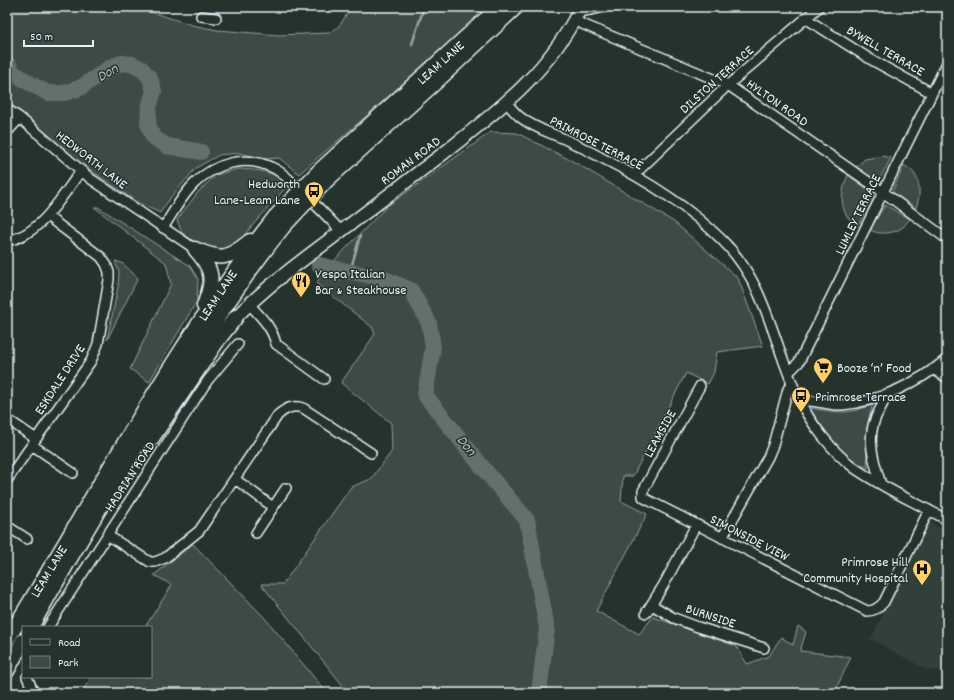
<svg xmlns="http://www.w3.org/2000/svg" width="954" height="700" font-family="Dekko,sans-serif">
  <style>
    .built { fill: #333f3a }
    .green { fill: #3e4b47; stroke: #939ea0 }
    .lines { fill: none; stroke-linecap: round; stroke-linejoin: round }
    .stream { stroke: #98a3a5; stroke-width: 2.5 }
    .river { stroke: #636f6d; stroke-width: 16 }
    .minor-casing { stroke: #e8f1f8; stroke-width: 12 }
    .major-casing { stroke: #e8f1f8; stroke-width: 15 }
    .highway-casing { stroke: #e8f1f8; stroke-width: 17 }
    .minor { stroke: #26332d; stroke-width: 9 }
    .major { stroke: #26332d; stroke-width: 12 }
    .highway { stroke: #26332d; stroke-width: 14 }
    .highway-bridge-casing { stroke: #e8f1f8; stroke-width: 17; stroke-linecap: butt }
    .highway-bridge { stroke: #26332d; stroke-width: 14 }
    .labels { text-anchor: middle; stroke-width: 3; stroke-linejoin: round; paint-order: stroke }
    .street-label { font-size: 14px; fill: #e8f1f8; stroke: #26332d }
    .poi-label { font-size: 14px; fill: #e8f1f8; stroke: #26332d; text-anchor: start }
    .water-label { font-size: 15px; font-style: italic; fill: #b3bdc0; stroke: #26332d }
  </style>
  <rect width="100%" height="100%" fill="#26332d"/>
  <filter id="ink" filterUnits="userSpaceOnUse"><feTurbulence type="fractalNoise" baseFrequency=".025" numOctaves="2"/><feDisplacementMap in="SourceGraphic" scale="8" xChannelSelector="R" yChannelSelector="G"/><feConvolveMatrix kernelMatrix="1 2 1 2 8 2 1 2 1" color-interpolation-filters="sRGB"/></filter>
  <g filter="url(#ink)">
    <path class="built" d="M929 522 947 532V671L927 670 871 639Z"/>
    <path class="green" d="M7 7H135L192 25 217 30 278 35 329 33 337 28 342 22 351 7H488L371 112 299 174 279 158 266 159 239 153 219 155 196 168 171 197 160 213 137 202 83 165 29 118 7 104Z
      M491 132 517 133 576 163 674 222 738 278 763 346 717 352 714 372 708 384 686 373 633 476H623L621 501 647 514 596 611 639 634 653 617 736 646 747 664 769 656 781 637 793 645 798 626 806 632 800 651 851 657 834 693H349L261 584H283L351 487 371 479 392 451 391 423 341 383 375 334 372 327 317 284 324 264 329 266 386 207Z
      M883 156 891 158 878 182 855 168 865 159Z
      M904 165C907 167 911 170 914 173 921 184 920 197 916 208L892 192Z
      M237 169C258 170 271 170 289 184L232 249 222 252 205 249 182 233 177 220 199 191 216 175Z
      M848 175 874 194 858 226C838 215 840 193 848 175Z
      M885 205 910 219C907 222 905 225 903 227 894 234 879 235 870 230Z
      M94 207H98L190 266 198 279 197 301 149 382 130 369 171 284 166 263Z
      M115 261 122 263 138 278 107 340 118 287 119 272Z
      M873 404C865 426 865 445 868 468 842 457 825 430 809 408 837 412 847 416 873 404Z
      M193 544 264 617 327 693H81L92 677H151V627H145L172 585 154 575Z"/>
    <g class="lines">
      <path class="stream" d="M412 44 424 7
        M350 272 360 236"/>
      <path class="river" d="M7 63 14 73 31 84 48 93H64L80 88 109 68 121 63 132 64 142 69 150 78 154 91 149 107 148 124 153 137 167 146 201 152
        M319 265 385 279 411 290 429 323 433 347 425 395 483 468 527 520 547 628 539 693"/>
      <g class="minor-casing">
        <path id="minor" d="M579 12 605 7
          M201 16 216 18
          M805 18 870 59 932 93
          M575 21 728 85 883 192 947 239
          M507 103C511 108 515 113 520 117 532 127 548 132 562 138 576 144 589 151 602 158 644 179 689 207 722 240 768 285 773 346 800 401 810 423 833 452 853 467 881 487 917 503 947 520
          M7 109 20 118 91 179 195 249
          M7 132 20 118
          M634 175 728 85 819 7
          M163 228C173 213 182 195 195 183 215 163 245 155 271 167 281 171 290 180 298 188 313 202 327 216 341 231
          M7 241C41 235 61 197 81 171
          M249 304C261 317 272 327 276 344L324 379
          M933 369 947 378
          M788 373 799 362 947 63
          M700 386 643 491V497L646 499 867 611C874 611 879 608 884 602L929 510
          M800 401C814 399 828 406 842 405 879 402 919 382 947 359
          M7 419 36 439
          M32 445 73 473
          M235 479 273 507
          M7 480 91 361 98 344 109 280V272L106 264 101 257 47 216
          M881 484C874 462 866 439 876 417 879 409 885 403 886 394
          M7 526 27 539
          M256 533 286 488
          M107 535 150 562H155L165 558 199 531 278 415C286 408 293 405 303 408L371 453
          M722 538 768 457 773 445 788 389 792 384
          M652 605 674 618 698 627 764 648
          M646 613 663 586 696 525
          M48 627 196 398 208 380 238 344
          M27 677 34 693"/>
      </g>
      <g class="major-casing">
        <path id="major" d="M236 317C267 286 301 261 336 235 372 208 408 180 444 153 500 109 549 72 581 7"/>
      </g>
      <g class="highway-casing">
        <path id="highway" d="M318 172 499 7
          M327 180 437 81 516 7
          M195 249C214 270 214 280 204 306
          M197 250C222 261 229 258 250 241
          M152 438 218 340 236 317
          M31 627C73 552 117 478 162 405 201 343 237 284 283 227
          M7 640C61 552 112 461 167 373 201 319 235 267 275 217
          M7 671 23 641"/>
      </g>
      <use href="#minor" class="minor"/>
      <use href="#major" class="major"/>
      <use href="#highway" class="highway"/>
      <g class="highway-bridge-casing">
        <path id="highway-bridge" d="M275 217 318 172
          M283 227 327 180"/>
      </g>
      <use href="#highway-bridge" class="highway-bridge"/>
    </g>
  </g>
  <defs>
    <g id="bus-pin" transform="scale(1)"><path d="M0 17L-7.5 6A9.5 9.5 0 1 1 7.5 6Z" fill="#ffd166" stroke="#26332d"/><path d="M-5-6H5V4H4V6H2V4H-2V6H-4V4H-5ZM-3.5-4V0h7V-4ZM-3.5 1.2v1.5H-2V1.2ZM2 1.2v1.5H3.5V1.2Z" fill="#111"/></g>
    <g id="restaurant-pin" transform="scale(1)"><path d="M0 17L-7.5 6A9.5 9.5 0 1 1 7.5 6Z" fill="#ffd166" stroke="#26332d"/><path d="M-5-6h1v4h1v-4h1v4h1v-4h1v5L-1.5 .5V6h-2V.5L-5-1ZM5-6V6H3V1.5H1.5Q1.5-4 5-6Z" fill="#111"/></g>
    <g id="supermarket-pin" transform="scale(1)"><path d="M0 17L-7.5 6A9.5 9.5 0 1 1 7.5 6Z" fill="#ffd166" stroke="#26332d"/><path d="M-6-5.5h2.5l.6 2H6L4.5 2H-2.5L-4.4-4H-6ZM-1.5 3.2a1.3 1.3 0 1 0 .1 0ZM3 3.2a1.3 1.3 0 1 0 .1 0Z" fill="#111"/></g>
    <g id="hospital-pin" transform="scale(1)"><path d="M0 17L-7.5 6A9.5 9.5 0 1 1 7.5 6Z" fill="#ffd166" stroke="#26332d"/><path d="M-5-5h3v3.5h4V-5h3V5h-3V1.5h-4V5h-3Z" fill="#111"/></g>
  </defs>
  <g fill-rule="evenodd">
    <use href="#bus-pin" x="314" y="191"/>
    <use href="#restaurant-pin" x="301" y="281"/>
    <use href="#supermarket-pin" x="823" y="367"/>
    <use href="#bus-pin" x="801" y="396"/>
    <use href="#hospital-pin" x="922" y="569"/>
  </g>
  <g class="labels">
    <g class="street-label">
      <text transform="translate(886 50) rotate(30)" y="5">BYWELL TERRACE</text>
      <text transform="translate(440 62) rotate(-42)" y="5">LEAM LANE</text>
      <text transform="translate(716 79) rotate(-42)" y="5">DILSTON TERRACE</text>
      <text transform="translate(778 102) rotate(35)" y="5">HYLTON ROAD</text>
      <text transform="translate(597 142) rotate(27)" y="5">PRIMROSE TERRACE</text>
      <text transform="translate(92 159) rotate(38)" y="5">HEDWORTH LANE</text>
      <text transform="translate(410 160) rotate(-37)" y="5">ROMAN ROAD</text>
      <text transform="translate(857 214) rotate(-64)" y="5">LUMLEY TERRACE</text>
      <text transform="translate(217 295) rotate(-56)" y="5">LEAM LANE</text>
      <text transform="translate(59 379) rotate(-57)" y="5">ESKDALE DRIVE</text>
      <text transform="translate(659 433) rotate(-61)" y="5">LEAMSIDE</text>
      <text transform="translate(129 476) rotate(-57)" y="5">HADRIAN ROAD</text>
      <text transform="translate(750 537) rotate(27)" y="5">SIMONSIDE VIEW</text>
      <text transform="translate(48 571) rotate(-59)" y="5">LEAM LANE</text>
      <text transform="translate(711 615) rotate(18)" y="5">BURNSIDE</text>
    </g>
    <g class="poi-label">
      <text x="300" y="188" text-anchor="end">Hedworth<tspan x="300" dy="16">Lane-Leam Lane</tspan></text>
      <text x="315" y="278">Vespa Italian<tspan x="315" dy="16">Bar &amp; Steakhouse</tspan></text>
      <text x="837" y="372">Booze ‘n’ Food</text>
      <text x="815" y="401">Primrose Terrace</text>
      <text x="908" y="566" text-anchor="end">Primrose Hill<tspan x="908" dy="16">Community Hospital</tspan></text>
    </g>
    <g class="water-label">
      <text transform="translate(107 72) rotate(-30)" y="5">Don</text>
      <text transform="translate(467 445) rotate(51)" y="5">Don</text>
    </g>
  </g>
  <rect width="954" height="700" fill="none" stroke="#26332d" stroke-width="24"/>
  <rect x="12" y="12" width="930" height="676" fill="none" stroke="#e8f1f8" stroke-width="1.5" filter="url(#ink)"/>
  <rect x="22" y="626" width="130" height="52" fill="#26332d" stroke="#747f7e"/>
  <rect x="30" y="639" width="20" height="6" fill="#26332d" stroke="#747f7e"/>
  <text x="58" y="646" font-size="12" fill="#e8f1f8">Road</text>
  <rect x="30" y="656" width="20" height="12" fill="#3e4b47" stroke="#747f7e"/>
  <text x="58" y="666" font-size="12" fill="#e8f1f8">Park</text>
  <path d="M24 40v6h69v-6" fill="none" stroke="#e8f1f8" stroke-width="2"/>
  <text x="30" y="40" font-size="12" fill="#e8f1f8" stroke="#26332d" stroke-width="3" paint-order="stroke">50 m</text>
</svg>
